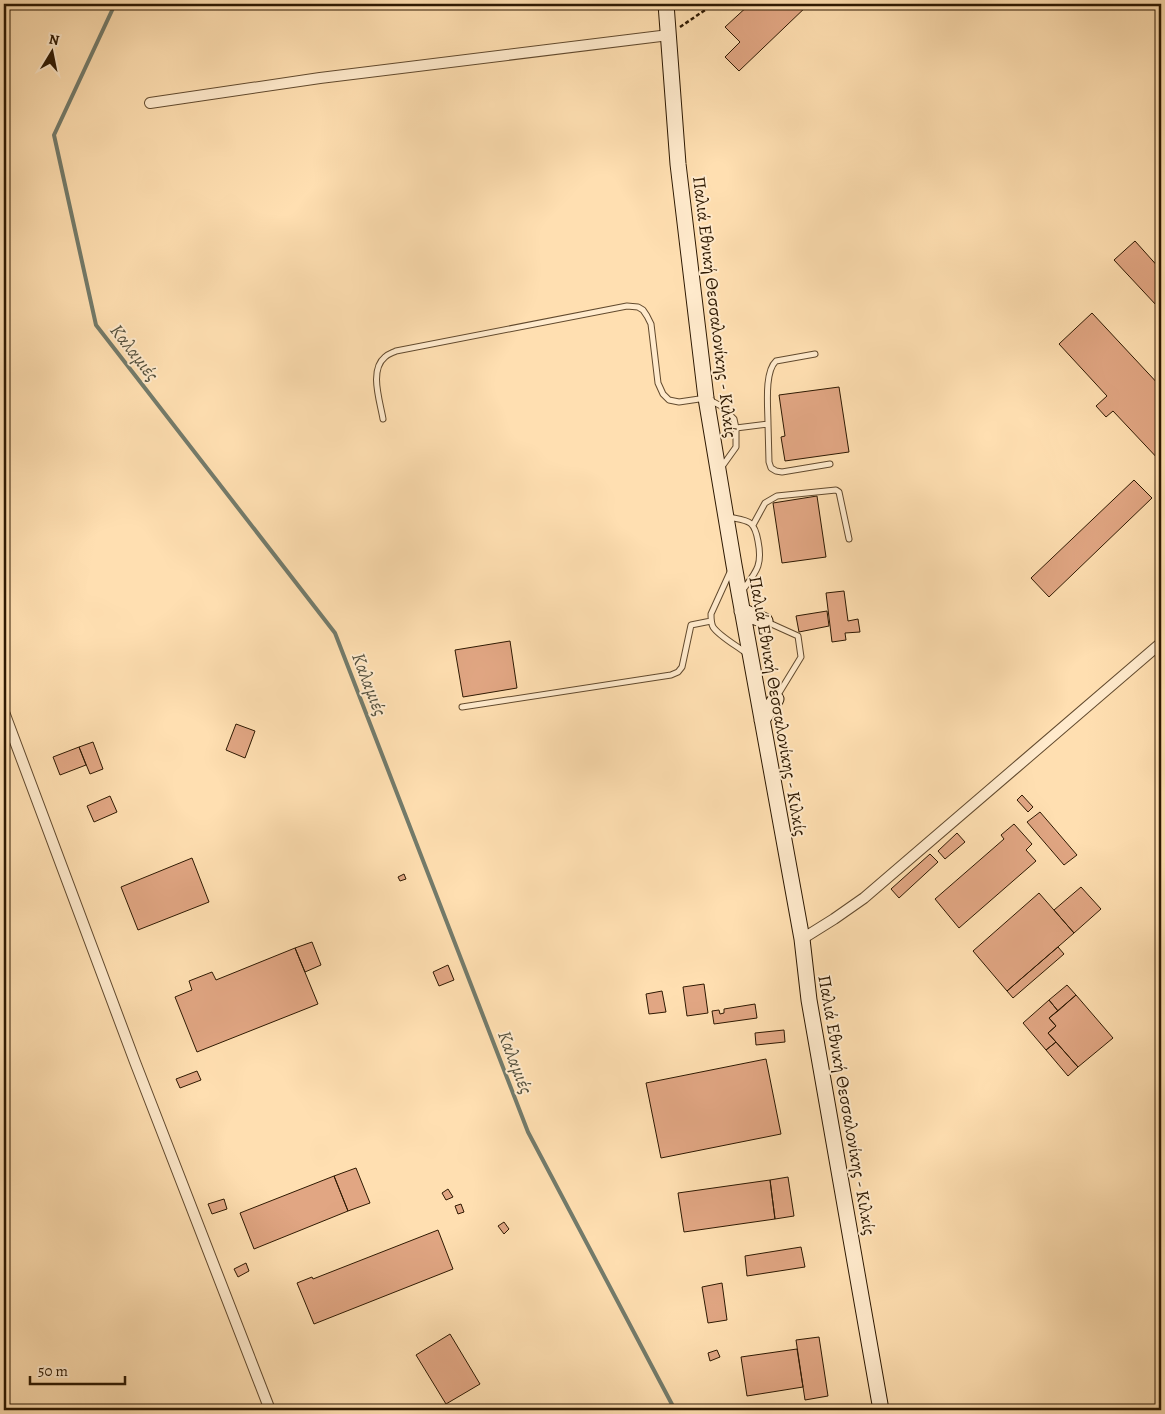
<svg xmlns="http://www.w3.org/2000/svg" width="1165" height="1414" font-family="Alegreya,serif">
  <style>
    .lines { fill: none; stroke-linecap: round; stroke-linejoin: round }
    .stream { stroke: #737b6b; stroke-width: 4 }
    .building { fill: #e1a683; stroke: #2e1902 }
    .service-casing { stroke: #624a2e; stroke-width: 7 }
    .minor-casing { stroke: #624a2e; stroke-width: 12 }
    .secondary-casing { stroke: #2e1902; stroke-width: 17 }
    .path { stroke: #2e1902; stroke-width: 2.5; stroke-dasharray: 4 2.5; stroke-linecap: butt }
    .service { stroke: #ffeacc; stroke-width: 5 }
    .minor { stroke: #ffeacc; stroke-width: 10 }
    .secondary { stroke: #ffeacc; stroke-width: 15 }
    .labels { text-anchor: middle; stroke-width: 4; stroke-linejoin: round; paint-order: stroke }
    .street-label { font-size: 18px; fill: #2e1902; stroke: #ffeacc }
    .water-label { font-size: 19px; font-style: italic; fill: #56523f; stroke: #ffeacc }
  </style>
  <rect width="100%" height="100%" fill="#ffdfb1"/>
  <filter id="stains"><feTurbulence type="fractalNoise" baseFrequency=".004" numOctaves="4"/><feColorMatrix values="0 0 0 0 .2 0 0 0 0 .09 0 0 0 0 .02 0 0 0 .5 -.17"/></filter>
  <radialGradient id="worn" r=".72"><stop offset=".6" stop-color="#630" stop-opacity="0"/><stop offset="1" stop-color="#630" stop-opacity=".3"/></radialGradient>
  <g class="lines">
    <path class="stream" d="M115 4 54 135 96 325 335 633 528 1132 675 1410"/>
  </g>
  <path class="building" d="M750 4H809L739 71 725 57 740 42 725 27Z
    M1135 241 1161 270V302L1157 306 1114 260Z
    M1092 313 1161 387V462L1113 411 1106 417 1096 406 1107 396 1059 344Z
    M839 387 849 452 785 461 781 437 785 436 779 395Z
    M1134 480 1152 498 1049 597 1031 578Z
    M817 496 826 557 782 563 773 503Z
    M844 591 848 621 858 619 860 632 845 633 846 640 832 642 826 593Z
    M827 611 829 626 799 632 796 616Z
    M510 641 517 688 463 697 455 650Z
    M236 724 255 731 245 758 226 750Z
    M93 742 103 769 90 774 79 747Z
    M79 747 86 765 60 775 53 757Z
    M1022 795 1033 807 1028 812 1017 800Z
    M110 796 117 812 94 822 87 806Z
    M1040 812 1077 855 1064 865 1027 822Z
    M1014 824 1032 844 1026 850 1036 861 959 928 935 899 1004 839 1001 835Z
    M957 833 965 842 945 859 938 851Z
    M930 854 938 862 899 898 891 889Z
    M192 858 209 902 138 930 121 887Z
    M404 874 406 879 400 881 398 877Z
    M1081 887 1101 909 1074 933 1054 910Z
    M1039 893 1074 933 1007 991 973 951Z
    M312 942 321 965 305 972 295 948Z
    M1058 947 1064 954 1013 998 1007 991Z
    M295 948 318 1004 197 1052 175 997 192 990 189 981 212 972 216 980Z
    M448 965 454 980 439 986 433 972Z
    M704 984 708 1013 687 1016 683 987Z
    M1067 985 1076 995 1058 1011 1049 1000Z
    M662 991 666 1012 649 1014 646 994Z
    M1076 995 1113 1038 1078 1067 1048 1033 1056 1026 1049 1018Z
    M1049 1000 1058 1011 1049 1018 1056 1026 1048 1033 1056 1042 1046 1050 1023 1023Z
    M755 1004 757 1018 714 1024 712 1011 719 1010 720 1014 724 1013V1009Z
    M784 1030 785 1042 756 1045 755 1033Z
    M1056 1042 1078 1067 1068 1076 1046 1050Z
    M766 1059 781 1134 661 1158 646 1083Z
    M197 1071 201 1080 180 1088 176 1079Z
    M356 1168 370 1203 348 1211 334 1176Z
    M334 1176 348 1211 254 1249 240 1213Z
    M788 1177 794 1216 775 1219 770 1180Z
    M770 1180 775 1219 684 1232 678 1193Z
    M448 1189 453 1197 446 1200 442 1193Z
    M224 1199 227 1209 212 1214 208 1204Z
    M461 1204 464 1212 458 1214 455 1206Z
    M504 1222 509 1229 504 1234 498 1226Z
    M438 1230 453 1269 314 1324 297 1283 312 1277 313 1279Z
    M801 1247 805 1267 747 1276 745 1256Z
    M246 1263 249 1271 238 1277 234 1269Z
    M722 1283 727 1320 708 1323 702 1287Z
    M450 1334 480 1384 446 1404 416 1355Z
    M819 1337 828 1396 805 1400 796 1340Z
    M797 1349 803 1387 747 1396 741 1357Z
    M717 1350 720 1357 710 1361 708 1353Z"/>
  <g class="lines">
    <g class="service-casing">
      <path id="service" d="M1161 148 1159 153 1161 166
        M383 419C380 401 369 370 385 357 388 354 392 353 396 351L627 306 638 307 643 310 647 316 651 324 658 383 663 394 669 400 679 402 706 398 721 406 734 419 736 428V447L721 468
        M768 424C768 408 764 372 776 361L815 354
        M736 428 768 424 769 462 771 468 776 471 782 472 830 464
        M728 517C748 521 754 519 758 541 763 566 756 572 742 591
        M753 525 765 503 777 496 836 490 839 492 849 539
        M731 570 711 614C711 618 711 623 713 627 719 636 737 646 746 653
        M767 622 798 636 801 657 776 698
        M462 707 671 675 678 672 682 667 691 625 711 621"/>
    </g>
    <g class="minor-casing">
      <path id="minor" d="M150 103 320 78 669 35
        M4 712 135 1062 270 1410
        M802 939 834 919 864 898 1161 643"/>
    </g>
    <g class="secondary-casing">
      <path id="secondary" d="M666 4 678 164 706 398 734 565 802 939 809 1000 881 1410
        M742 611 765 621
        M762 720 776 699"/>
    </g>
    <path class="path" d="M680 27 714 4"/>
    <use href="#service" class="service"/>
    <use href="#minor" class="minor"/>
    <use href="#secondary" class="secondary"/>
  </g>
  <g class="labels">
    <g class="street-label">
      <text transform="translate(715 307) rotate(83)" y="6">Παλιά Εθνική Θεσσαλονίκης - Κιλκίς</text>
      <text transform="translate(778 706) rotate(80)" y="6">Παλιά Εθνική Θεσσαλονίκης - Κιλκίς</text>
      <text transform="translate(847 1105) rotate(80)" y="6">Παλιά Εθνική Θεσσαλονίκης - Κιλκίς</text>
    </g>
    <g class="water-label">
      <text transform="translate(135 352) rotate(52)" y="7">Καλαμιές</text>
      <text transform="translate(370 684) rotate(69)" y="7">Καλαμιές</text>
      <text transform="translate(516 1062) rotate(69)" y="7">Καλαμιές</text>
    </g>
  </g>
  <rect width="1165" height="1414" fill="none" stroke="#ffdfb1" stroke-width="20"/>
  <rect x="5" y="5" width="1155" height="1404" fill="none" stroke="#2e1902" stroke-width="2.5"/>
  <rect x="10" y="10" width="1145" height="1394" fill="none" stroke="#2e1902"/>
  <g transform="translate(52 52) rotate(10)" stroke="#ffeacc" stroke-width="4" paint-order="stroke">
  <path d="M0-4L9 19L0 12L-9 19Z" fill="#2e1902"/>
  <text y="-8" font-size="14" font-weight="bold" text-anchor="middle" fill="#2e1902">N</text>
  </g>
  <path d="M30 1376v8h95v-8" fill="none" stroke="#2e1902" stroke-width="2.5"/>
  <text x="38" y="1376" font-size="15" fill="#2e1902" stroke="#ffeacc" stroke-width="4" paint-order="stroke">50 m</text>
  <rect width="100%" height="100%" filter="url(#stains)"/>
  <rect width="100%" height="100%" fill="url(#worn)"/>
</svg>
